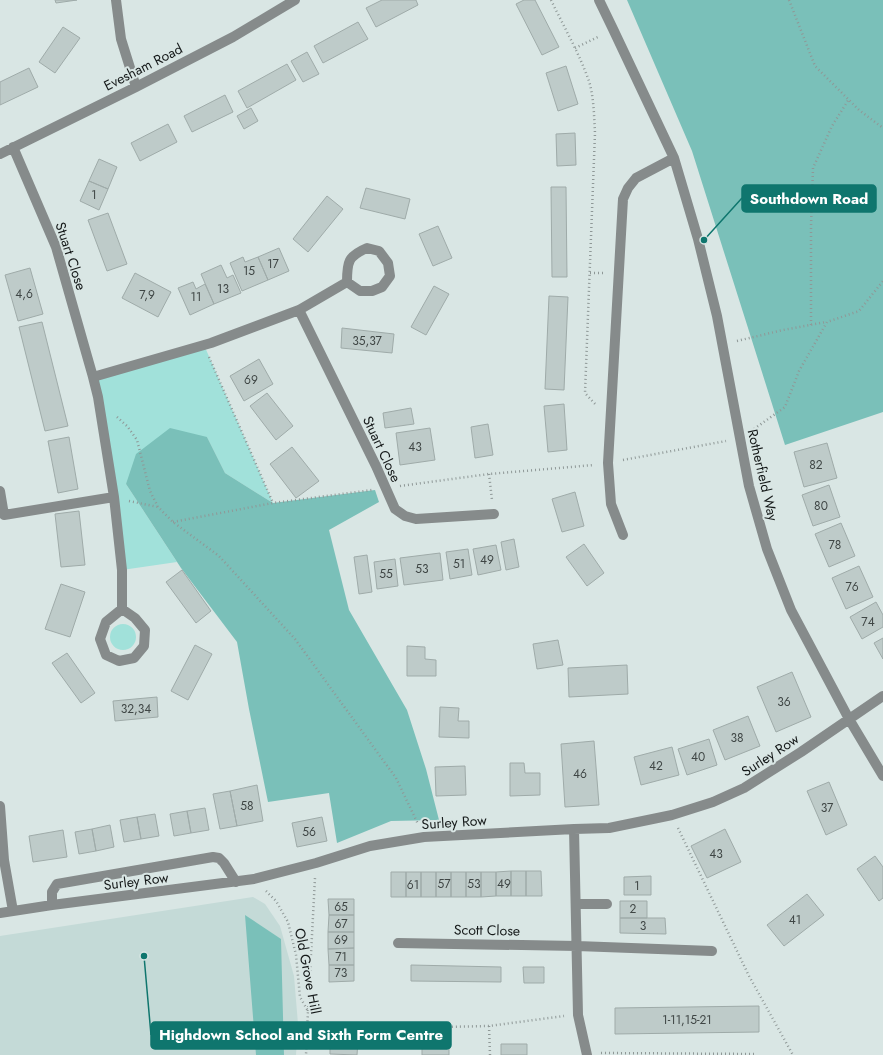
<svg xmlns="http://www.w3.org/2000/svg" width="883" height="1055" font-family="Jost,sans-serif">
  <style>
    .built { fill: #c4dad7 }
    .green { fill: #a1e1da }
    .forest { fill: #7ac0b9 }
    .building { fill: #becbc9; stroke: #9faba9 }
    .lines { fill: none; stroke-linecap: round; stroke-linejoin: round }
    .path { stroke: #8f9897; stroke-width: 2.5; stroke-dasharray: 1 3; stroke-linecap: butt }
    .minor { stroke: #868b8b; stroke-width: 10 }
    .labels { text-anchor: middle; stroke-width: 4; stroke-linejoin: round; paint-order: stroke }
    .number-label { font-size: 12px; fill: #3f4645 }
    .street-label { font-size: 14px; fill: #151919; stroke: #d9e6e4 }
    .leader { fill: none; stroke: #0f766e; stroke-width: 1.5 }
    .callout-dot { fill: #0f766e; stroke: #d9e6e4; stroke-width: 1.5 }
    .callout { fill: #0f766e; stroke: #0f766e; stroke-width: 1.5 }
    .callout-label { font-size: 15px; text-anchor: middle; font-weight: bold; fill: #fff }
  </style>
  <rect width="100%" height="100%" fill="#d9e6e4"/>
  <path class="built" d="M253 897 265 904 280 926 294 976 298 1024 296 1055H0V936Z"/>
  <path class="green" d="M204 345 273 503 225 473 207 437 126 484 177 562 122 570 93 377Z
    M110 637a13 13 0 1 1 26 0a13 13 0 1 1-26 0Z"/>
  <path class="forest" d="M627 0H883V412L785 445 692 151Z
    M170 428 207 437 225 473 273 503 375 490 379 502 329 530 349 610 407 710 426 769 439 820 391 821 337 843 329 793 268 802 249 709 237 642 181 568 126 484 136 454Z
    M245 915 281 939 284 1055H256Z"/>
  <path class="building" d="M55 0H77L56 3Z
    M382 0H416L418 5 376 27 366 8Z
    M524 0H535L559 47 542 55 516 4Z
    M358 22 368 39 323 63 314 46Z
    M63 27 80 38 55 73 39 62Z
    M307 52 319 74 303 82 291 61Z
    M287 64 296 80 247 108 238 91Z
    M566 66 578 104 558 111 546 73Z
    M29 68 38 87 0 105V82Z
    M225 95 233 112 192 132 184 116Z
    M251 108 258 121 244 129 237 116Z
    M168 124 177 142 140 161 131 143Z
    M575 133 576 165 557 166 556 134Z
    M99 159 117 167 108 189 89 181Z
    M89 181 108 189 99 210 80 201Z
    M551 187H566L567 277H552Z
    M366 188 410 199 405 219 360 208Z
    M327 196 343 209 308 252 293 239Z
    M108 213 127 264 107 271 88 220Z
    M438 226 452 258 433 266 419 234Z
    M279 248 289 271 268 280 258 257Z
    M243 257 245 262 258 257 268 280 242 291 230 263Z
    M221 265 227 278 233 275 241 293 214 304 201 274Z
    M30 268 43 314 18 321 5 275Z
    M135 273 171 292 158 317 122 298Z
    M193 282 196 289 205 284 214 304 190 315 178 288Z
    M434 286 449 294 426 335 411 327Z
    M549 296 568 297 564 390 545 389Z
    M42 322 68 426 45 431 19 327Z
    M342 328 394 334 392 353 341 348Z
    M259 359 273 384 244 401 230 376Z
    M267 393 293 426 276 440 250 406Z
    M564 404 567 450 548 452 544 406Z
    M411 408 414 424 385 428 383 413Z
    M488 424 493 455 475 458 471 427Z
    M430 428 435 460 400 465 396 433Z
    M69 437 78 489 58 493 48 441Z
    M827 443 837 478 804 487 794 452Z
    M292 447 319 481 296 498 270 464Z
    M829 485 840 517 813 526 802 495Z
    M575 492 584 526 562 532 552 499Z
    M79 511 85 565 61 567 55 514Z
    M841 523 855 556 829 567 815 534Z
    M514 539 519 567 506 570 501 542Z
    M584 544 604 573 587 586 566 557Z
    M496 545 501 570 478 575 473 549Z
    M468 549 472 575 450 579 446 552Z
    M440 553 443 580 404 585 400 558Z
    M367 555 372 592 359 594 354 557Z
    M395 559 398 586 377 589 374 562Z
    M859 566 873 597 846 609 832 578Z
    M182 570 211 611 196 623 166 582Z
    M61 584 85 592 70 637 45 629Z
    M876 602 883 615V627L862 639 850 617Z
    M883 638V659L874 643Z
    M558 640 563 665 537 669 533 644Z
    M195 645 212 654 188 700 171 691Z
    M407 646 425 647V659L436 660V676H407Z
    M67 653 95 693 81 703 52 663Z
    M627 665 628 694 569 697 568 668Z
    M792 672 811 717 776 732 757 687Z
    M157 697 158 717 115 721 113 701Z
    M440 707 459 708 458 721H469V738L439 737Z
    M748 716 760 746 725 760 713 730Z
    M709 739 717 765 687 775 678 749Z
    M594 741 599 805 565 807 561 744Z
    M672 747 679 775 641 785 634 757Z
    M510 763H524L525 773H540V795L510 796Z
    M465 766 466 795 436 796 435 767Z
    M829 782 847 825 826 835 807 791Z
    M257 785 263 821 237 826 230 791Z
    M230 791 237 826 220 829 213 794Z
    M205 808 209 830 191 833 187 811Z
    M187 811 191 833 174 836 170 814Z
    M155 814 159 836 141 839 137 817Z
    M137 817 141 839 124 842 120 820Z
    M322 817 327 841 297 847 292 823Z
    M110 825 114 847 96 851 92 829Z
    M92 829 96 851 79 854 75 832Z
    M725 829 741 862 707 878 691 846Z
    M63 830 67 857 33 862 29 836Z
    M875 856 883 867V898L879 901 857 869Z
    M511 871V896H496V872Z
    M511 871H526V896H511Z
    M526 871H541L542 896H526Z
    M391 872H406V897H391Z
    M406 872H421V897H406Z
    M421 872H436V897H421Z
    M436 872H451V897H436Z
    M451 872H466V897H451Z
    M466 872H481V897H466Z
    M481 872H496V896L481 897Z
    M651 876V895H624V877Z
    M807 894 824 915 784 946 767 925Z
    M328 899H354V915H329Z
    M620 901H647V918H620Z
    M329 915H354V932H328Z
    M620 918H665L666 934 620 933Z
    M328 932H354V948L328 949Z
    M354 948V965H329L328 949Z
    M329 965H354V981L329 982Z
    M411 965 501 967V982L411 981Z
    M523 967H544V983H524Z
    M759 1006V1032L615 1034V1008Z
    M330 1039 358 1040 357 1055 330 1054Z
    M422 1042H449V1055H422Z
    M501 1044H527V1055H501Z"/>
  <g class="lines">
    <path class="path" d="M551 0C564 27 579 53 589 81 594 98 594 116 595 133L585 393 596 405
      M789 0 815 66 859 110 883 128
      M575 48 600 36
      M590 273H605
      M811 325V226L813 168 832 126 849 99
      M737 341 783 330 826 322
      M209 357 273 503
      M117 417 127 426 137 440 150 491 158 507 173 522 219 556 295 639 396 778 418 824
      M754 429 785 407 799 371 827 322 859 311 883 281
      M623 460 726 441
      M489 474 492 500
      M400 486 489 474 594 465
      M129 501 158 507
      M173 522 273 503 372 490
      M678 828 749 976 793 1055
      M266 891 276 901 288 922 296 955 300 997 308 1011 306 1055
      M308 1011 315 878
      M308 1024 398 1028 489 1026 564 1016
      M489 1026 490 1055
      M601 1053 754 1054V1055"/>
    <path class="minor" d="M116 0 121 39 136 87
      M599 0 613 29 674 158 698 239 717 316 749 486 767 549 791 610 849 719 883 776
      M13 147 56 247 93 377 98 397 114 497 122 570V609
      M0 154 136 87 233 37 295 0
      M367 248 379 251 388 263 390 276 382 287 372 291H360L347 282C347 262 348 256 367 248Z
      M299 310 376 466 395 509 405 516 416 519 494 514
      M93 377 211 343 299 310 347 282
      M0 491 4 515 114 497
      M623 535 611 504 608 463 623 199 628 188 636 178 674 158
      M122 609 135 618 145 630 144 646 134 658 119 661 106 655 100 639 106 622Z
      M0 806 4 860 13 911
      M574 829 578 1015 587 1055
      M576 904H607
      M52 905V892L57 884 213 857 219 858 224 863 236 882
      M0 913 52 905 254 879 316 863 370 846 424 837 574 829 609 828 672 815 713 802 744 788 801 752 883 696
      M398 943 577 946 712 951"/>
  </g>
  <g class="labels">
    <g class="number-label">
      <text x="94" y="199">1</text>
      <text x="273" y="268">17</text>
      <text x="249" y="275">15</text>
      <text x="223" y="293">13</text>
      <text x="24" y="298">4,6</text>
      <text x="147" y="299">7,9</text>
      <text x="196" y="301">11</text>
      <text x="367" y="345">35,37</text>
      <text x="251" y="384">69</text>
      <text x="415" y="451">43</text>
      <text x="816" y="469">82</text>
      <text x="821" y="510">80</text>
      <text x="835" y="549">78</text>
      <text x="487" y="564">49</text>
      <text x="459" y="568">51</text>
      <text x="422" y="573">53</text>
      <text x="386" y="578">55</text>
      <text x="852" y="591">76</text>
      <text x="868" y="626">74</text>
      <text x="784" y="706">36</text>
      <text x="136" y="713">32,34</text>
      <text x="737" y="742">38</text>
      <text x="698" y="761">40</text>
      <text x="656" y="770">42</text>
      <text x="580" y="778">46</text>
      <text x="247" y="810">58</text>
      <text x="827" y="812">37</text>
      <text x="309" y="836">56</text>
      <text x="716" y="858">43</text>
      <text x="444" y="888">57</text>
      <text x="474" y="888">53</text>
      <text x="504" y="888">49</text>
      <text x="413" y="889">61</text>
      <text x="637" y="890">1</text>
      <text x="341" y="911">65</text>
      <text x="633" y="913">2</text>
      <text x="795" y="924">41</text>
      <text x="341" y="928">67</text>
      <text x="643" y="930">3</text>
      <text x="341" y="944">69</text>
      <text x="341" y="961">71</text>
      <text x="341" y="977">73</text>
      <text x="687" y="1024">1-11,15-21</text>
    </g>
    <g class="street-label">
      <text transform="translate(143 67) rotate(-27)" y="5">Evesham Road</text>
      <text transform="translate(71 256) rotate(72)" y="5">Stuart Close</text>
      <text transform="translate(382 449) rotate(65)" y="5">Stuart Close</text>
      <text transform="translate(763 475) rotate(77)" y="5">Rotherfield Way</text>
      <text transform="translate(770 755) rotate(-33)" y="5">Surley Row</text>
      <text transform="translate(454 822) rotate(-4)" y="5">Surley Row</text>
      <text transform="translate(136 881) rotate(-7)" y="5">Surley Row</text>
      <text transform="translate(487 930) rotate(1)" y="5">Scott Close</text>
      <text transform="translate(308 971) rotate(79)" y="5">Old Grove Hill</text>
    </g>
  </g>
  <path class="leader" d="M704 240L742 198M144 956L151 1035"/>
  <g class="callout-dot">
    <circle cx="704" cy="240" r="4"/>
    <circle cx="144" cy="956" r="4"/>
  </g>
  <g class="callout">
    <rect x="742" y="185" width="134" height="27" rx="4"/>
    <rect x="151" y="1022" width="300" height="27" rx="4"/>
  </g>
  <g class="callout-label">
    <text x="809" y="204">Southdown Road</text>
    <text x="301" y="1040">Highdown School and Sixth Form Centre</text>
  </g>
</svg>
